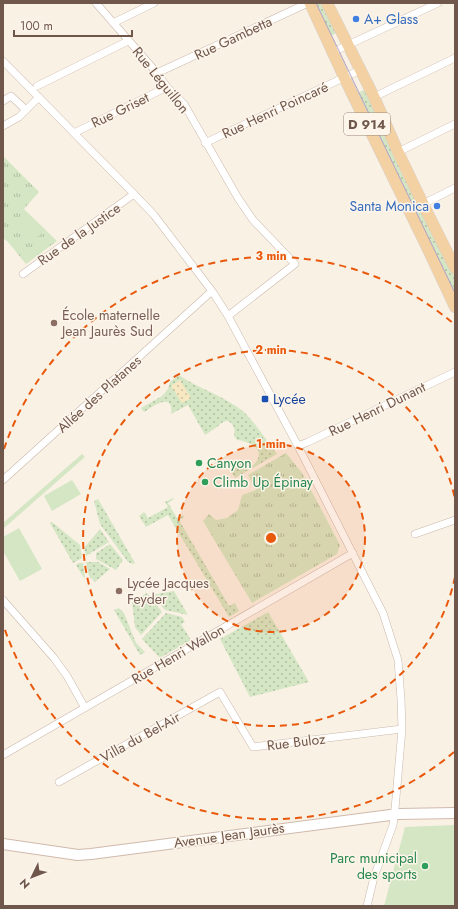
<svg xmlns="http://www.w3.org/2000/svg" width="458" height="909" font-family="Jost,sans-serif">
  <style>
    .grass { fill: url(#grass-dots) }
    .sand { fill: url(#sand-dots) }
    .park { fill: url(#park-tufts) }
    .pitch { fill: #d4e6c4 }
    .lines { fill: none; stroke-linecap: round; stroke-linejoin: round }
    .street-casing { stroke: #cab8ac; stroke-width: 8 }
    .secondary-casing { stroke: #cfbaac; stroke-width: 12 }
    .primary-casing { stroke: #d7d0cd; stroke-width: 12 }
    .street { stroke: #fff; stroke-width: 7 }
    .secondary { stroke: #fff; stroke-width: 10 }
    .primary { stroke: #f3d1a2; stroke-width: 11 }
    .tram { stroke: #b3a4c2; stroke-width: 1 }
    .ring { fill: none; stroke: #e8590c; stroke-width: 2; stroke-dasharray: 7 5 }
    .shop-dot { fill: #3f7fe0; stroke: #fdf5ea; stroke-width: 1.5 }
    .education-dot { fill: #8d6e63; stroke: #fdf5ea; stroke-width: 1.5 }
    .transit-dot { fill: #1a4fb4; stroke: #fdf5ea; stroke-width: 1.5 }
    .leisure-dot { fill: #2e9e5b; stroke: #fdf5ea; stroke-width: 1.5 }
    .labels { text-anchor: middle; stroke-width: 3; stroke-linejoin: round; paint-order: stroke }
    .shield { fill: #fdf5ea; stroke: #9a867b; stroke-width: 1 }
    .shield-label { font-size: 13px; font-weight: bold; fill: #70574c }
    .shop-label { font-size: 14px; fill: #366cbe; stroke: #fdf5ea; text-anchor: start }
    .street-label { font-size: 14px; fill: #70574c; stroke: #fdf5ea }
    .education-label { font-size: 14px; fill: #785e54; stroke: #fdf5ea; text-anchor: start }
    .transit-label { font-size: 14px; fill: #164399; stroke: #fdf5ea; text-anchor: start }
    .leisure-label { font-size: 14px; fill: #27864d; stroke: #fdf5ea; text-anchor: start }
    .centre { fill: #e8590c; stroke: #fdf5ea; stroke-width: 2 }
    .ring-label { font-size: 12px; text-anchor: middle; font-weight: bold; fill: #e8590c; stroke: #fdf5ea; stroke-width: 3; stroke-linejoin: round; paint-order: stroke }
  </style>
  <defs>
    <pattern id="grass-dots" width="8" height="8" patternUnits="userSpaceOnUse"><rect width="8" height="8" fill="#d4e6c4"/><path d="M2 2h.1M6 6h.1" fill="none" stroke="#b0bda1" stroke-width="1.8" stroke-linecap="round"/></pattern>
    <pattern id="sand-dots" width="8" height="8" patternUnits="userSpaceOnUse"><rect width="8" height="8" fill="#f7e8c2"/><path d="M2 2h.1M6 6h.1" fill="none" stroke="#ccbfa0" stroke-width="1.8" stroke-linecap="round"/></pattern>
    <pattern id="park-tufts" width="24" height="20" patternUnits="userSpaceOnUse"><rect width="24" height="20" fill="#d4e6c4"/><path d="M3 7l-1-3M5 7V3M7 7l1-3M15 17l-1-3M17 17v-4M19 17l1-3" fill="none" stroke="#b0bda1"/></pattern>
  </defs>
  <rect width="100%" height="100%" fill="#faf1e5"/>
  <path class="grass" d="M314 3H322L338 32 329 37Z
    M366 89 449 267 455 276V295L356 94Z
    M179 375C199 389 225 396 244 412 255 423 267 441 277 454L235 478 229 468 227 469 226 466 224 467 222 462C228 465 231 463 237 460 241 462 243 466 248 467 255 467 261 457 258 450 256 445 242 440 237 440L234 436C235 431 235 427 231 423 225 418 221 424 217 427 213 430 209 432 205 435L188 405 171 414C174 391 153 406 144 412L141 408 162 396 168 389 170 382Z
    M173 498 174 499 168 503 177 518 183 515 184 517 179 520 229 606 235 603 239 611 229 617 168 515 146 527 139 516 144 512 148 518 168 507 165 502Z
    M98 499 135 563 133 564 128 562 100 524 94 501Z
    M52 522 80 545 82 558 73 563 50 523Z
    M100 529 109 542 86 556 84 548Z
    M110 544 123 560 116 570 96 559V553Z
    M86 562H98L110 569 95 582 89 576Z
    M79 563H83L85 577 84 578 76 565Z
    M174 591 188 615 165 610 152 595Z
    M147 593 162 612 141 635 135 627 132 602Z
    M119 608 124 613 136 643 145 652 140 655 114 610Z
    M268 612 309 682 250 697 220 639Z
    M166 613 182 617 185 622 181 624 191 640 160 658 142 639Z"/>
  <path class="sand" d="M180 380 191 398 182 403 171 386Z"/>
  <path class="park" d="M3 156 39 192 24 209 57 241 26 264 8 242 3 238Z
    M286 453 302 473 340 545 337 554 252 603 203 521 209 514 216 520 227 518 238 510 242 495 256 490 248 475Z"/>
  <path class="pitch" d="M25 213 42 233 31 242 14 222Z
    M82 454 85 457 3 529V523Z
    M72 480 81 494 52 511 44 496Z
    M19 528 42 569 20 581 3 551V537Z
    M455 825V906H384L405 827Z"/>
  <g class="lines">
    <g class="street-casing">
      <path id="street" d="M96 3 157 73 167 87 184 104 238 198 253 220 295 264 228 316
        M113 23 154 3
        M333 52 438 3
        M3 61 134 194 154 215 212 291 228 316 298 446 383 613 398 660 401 699 402 729 395 809 393 825 374 877 367 906
        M157 73 308 3
        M37 86 128 41
        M374 97 455 58
        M3 101 11 96 26 110
        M3 126 19 117 39 97
        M74 133 167 87
        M205 143 360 70
        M398 152 455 124
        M423 204 455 188
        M23 274 134 194
        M298 446 308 442 455 372
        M3 480 212 291
        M415 534 455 520
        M3 600 54 658 67 676 85 708
        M3 755 353 553
        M59 782 220 692 253 747 402 729"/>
    </g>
    <g class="secondary-casing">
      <path id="secondary" d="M3 844 78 855 91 854 398 814 455 813"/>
    </g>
    <g class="primary-casing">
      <path id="primary" d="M310 3 344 77 426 245 455 307
        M327 3 374 97 398 152 423 204 455 268"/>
    </g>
    <use href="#street" class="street"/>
    <use href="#secondary" class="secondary"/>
    <use href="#primary" class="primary"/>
    <path class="tram" d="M316 3 455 293"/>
  </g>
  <circle cx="271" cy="538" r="94" fill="#e8590c" fill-opacity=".12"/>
  <g class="ring">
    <circle cx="271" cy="538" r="94"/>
    <path d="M455 577A188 188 0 1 1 455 499"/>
    <path d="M454 752A282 282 0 0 1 4 627M4 449A282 282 0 0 1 454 324"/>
  </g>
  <g class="shop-dot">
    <circle cx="356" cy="19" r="4"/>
    <circle cx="437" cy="206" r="4"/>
  </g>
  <g class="education-dot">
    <circle cx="54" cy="323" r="4"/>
    <circle cx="119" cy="591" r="4"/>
  </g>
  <rect class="transit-dot" x="261" y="395" width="8" height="8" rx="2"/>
  <g class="leisure-dot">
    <circle cx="199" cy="463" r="4"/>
    <circle cx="205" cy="482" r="4"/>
    <circle cx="425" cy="866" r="4"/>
  </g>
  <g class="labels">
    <rect class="shield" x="344" y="113" width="46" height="22" rx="3"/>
    <g class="shield-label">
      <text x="367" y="129">D 914</text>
    </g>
    <g class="shop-label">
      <text x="364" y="24">A+ Glass</text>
      <text x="429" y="211" text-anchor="end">Santa Monica</text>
    </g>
    <g class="street-label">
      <text transform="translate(233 38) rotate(-25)" y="5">Rue Gambetta</text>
      <text transform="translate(161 80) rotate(51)" y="5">Rue Léguillon</text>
      <text transform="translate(120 110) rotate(-26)" y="5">Rue Griset</text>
      <text transform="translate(275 110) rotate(-25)" y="5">Rue Henri Poincaré</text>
      <text transform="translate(79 234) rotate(-35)" y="5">Rue de la Justice</text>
      <text transform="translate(99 394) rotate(-42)" y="5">Allée des Platanes</text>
      <text transform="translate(377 409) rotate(-26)" y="5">Rue Henri Dunant</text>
      <text transform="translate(178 654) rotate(-30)" y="5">Rue Henri Wallon</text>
      <text transform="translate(140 737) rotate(-29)" y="5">Villa du Bel-Air</text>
      <text transform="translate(296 742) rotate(-7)" y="5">Rue Buloz</text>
      <text transform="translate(229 835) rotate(-8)" y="5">Avenue Jean Jaurès</text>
    </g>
    <g class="education-label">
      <text x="62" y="320">École maternelle<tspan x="62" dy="16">Jean Jaurès Sud</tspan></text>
      <text x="127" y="588">Lycée Jacques<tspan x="127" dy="16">Feyder</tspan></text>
    </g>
    <g class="transit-label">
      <text x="273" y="404">Lycée</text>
    </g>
    <g class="leisure-label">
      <text x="207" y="468">Canyon</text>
      <text x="213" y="487">Climb Up Épinay</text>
      <text x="417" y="863" text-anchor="end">Parc municipal<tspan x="417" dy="16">des sports</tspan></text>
    </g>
  </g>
  <circle cx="271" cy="538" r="6" class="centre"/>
  <g class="ring-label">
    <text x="271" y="260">3 min</text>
    <text x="271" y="354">2 min</text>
    <text x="271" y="448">1 min</text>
  </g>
  <rect width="458" height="909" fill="none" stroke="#70574c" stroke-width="8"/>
  <g transform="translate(32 877) rotate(227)" stroke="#fdf5ea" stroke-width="3" paint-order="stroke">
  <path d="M0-3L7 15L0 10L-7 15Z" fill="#70574c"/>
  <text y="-6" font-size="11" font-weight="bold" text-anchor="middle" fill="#70574c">N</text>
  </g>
  <path d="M14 30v6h118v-6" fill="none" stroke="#70574c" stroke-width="2"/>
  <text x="20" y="30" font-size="12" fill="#70574c" stroke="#fdf5ea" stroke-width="3" paint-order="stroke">100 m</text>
</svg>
